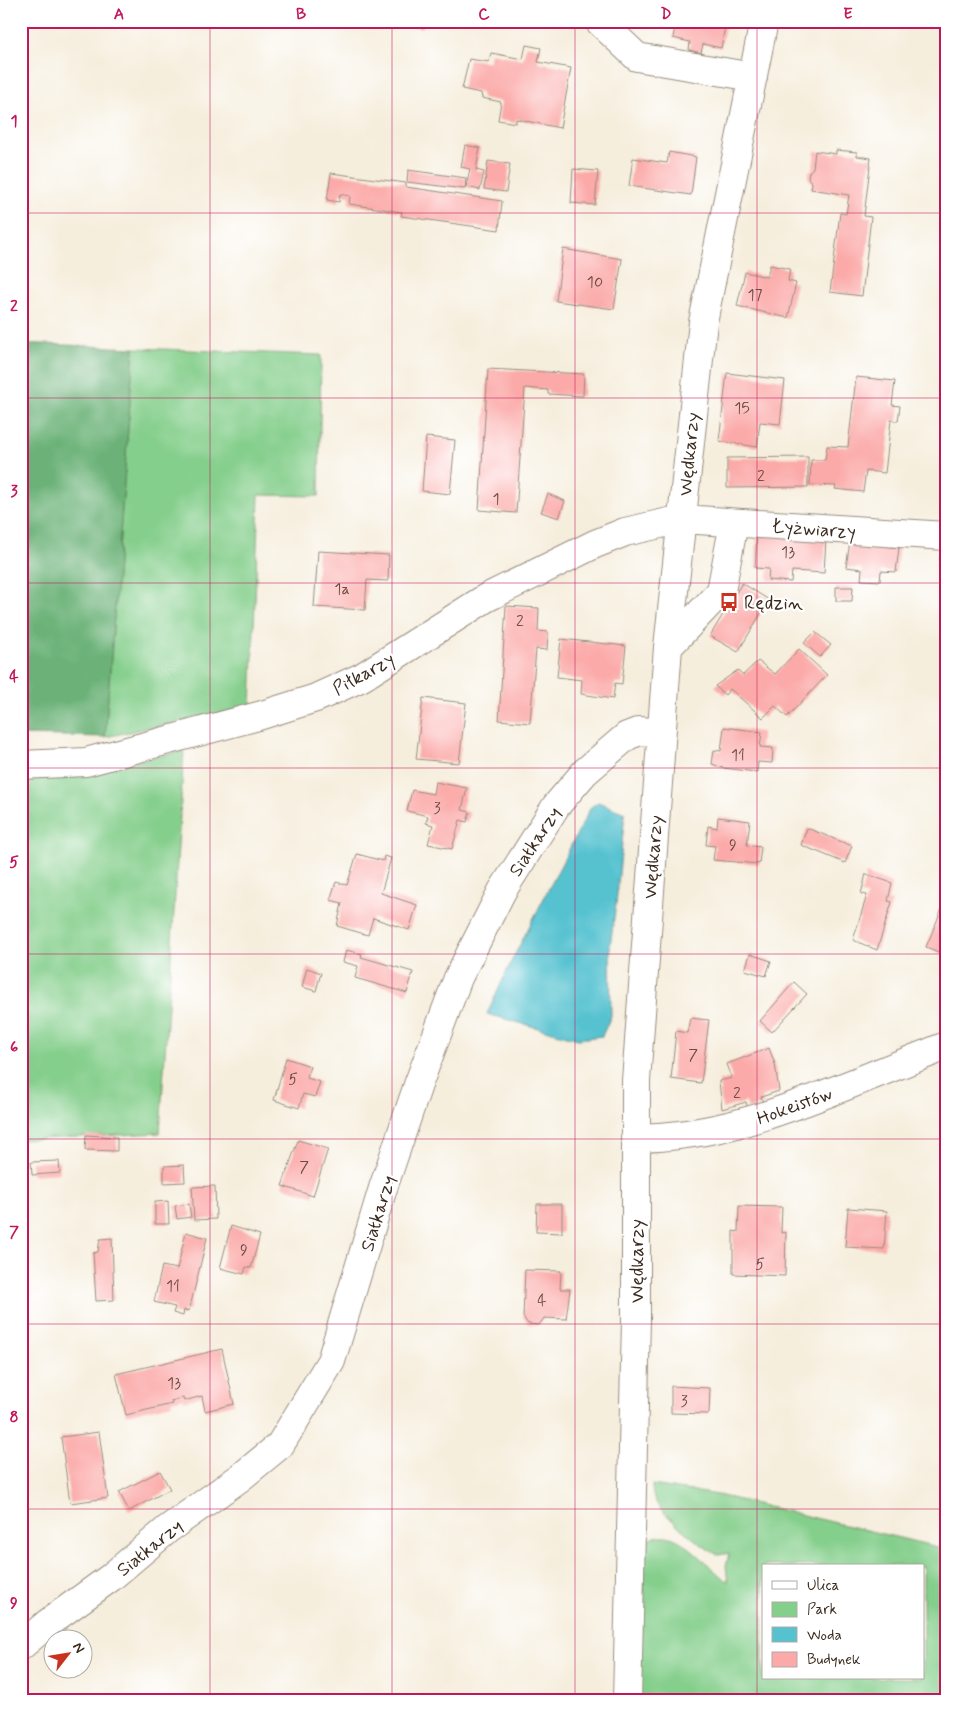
<svg xmlns="http://www.w3.org/2000/svg" width="967" height="1722" font-family="Mynerve,sans-serif">
  <style>
    .green { fill: #85cf8c; stroke: #607c55; fill-rule: evenodd }
    .forest { fill: #6cb278; stroke: #546e4b }
    .water { fill: #56c2d0; stroke: #487677 }
    .building { fill: #fbaaa9 }
    .lines { fill: none; stroke-linecap: round; stroke-linejoin: round }
    .minor-casing { stroke: #988c7e; stroke-width: 30 }
    .minor { stroke: #fff; stroke-width: 28 }
    .grid { fill: none; stroke: #c2185b; stroke-width: 1; stroke-opacity: 0.55 }
    .labels { text-anchor: middle; stroke-width: 4.5; stroke-linejoin: round; paint-order: stroke }
    .number-label { font-size: 16px; fill: #6b4a41 }
    .street-label { font-size: 19px; fill: #3b2a1e; stroke: #fff }
    .poi-label { font-size: 19px; fill: #3b2a1e; stroke: #fff; text-anchor: start }
    .neatline { fill: none; stroke: #c2185b; stroke-width: 2 }
    .grid-label { font-size: 16px; text-anchor: middle; font-weight: bold; fill: #c2185b }
  </style>
  <rect width="100%" height="100%" fill="#fff"/>
  <filter id="ink" filterUnits="userSpaceOnUse"><feTurbulence type="fractalNoise" baseFrequency=".02" numOctaves="2"/><feDisplacementMap in="SourceGraphic" scale="10" xChannelSelector="R" yChannelSelector="G"/><feConvolveMatrix kernelMatrix="1 2 1 2 8 2 1 2 1" color-interpolation-filters="sRGB"/></filter>
  <filter id="wash" filterUnits="userSpaceOnUse"><feTurbulence type="fractalNoise" baseFrequency=".0096" numOctaves="4" result="noise"/><feDisplacementMap in="SourceGraphic" scale="20" xChannelSelector="R" yChannelSelector="G"/><feGaussianBlur stdDeviation="1.12" result="paint"/><feColorMatrix in="noise" values="0 0 0 0 0 0 0 0 0 0 0 0 0 0 0 0 0 1.4 0 .05"/><feComposite in="paint" operator="in"/></filter>
  <g filter="url(#wash)">
    <rect width="100%" height="100%" fill="#f6eedd"/>
    <path class="green" d="M134 348 321 355 319 496 259 495 251 707 105 737Z
      M184 751 160 1133 21 1140V779L53 778Z
      M652 1485 718 1495 946 1549V1701H639L641 1548C669 1512 704 1565 728 1582L726 1566 729 1553C725 1554 721 1555 717 1554 706 1551 667 1517 659 1507 654 1500 652 1493 652 1485ZM763 1566H923V1678H763Z"/>
    <path class="forest" d="M21 343 134 348 105 737 21 735Z"/>
    <path class="water" d="M598 802 625 813 616 904 610 946 611 1016 602 1036 578 1039 487 1014 513 958 591 807Z"/>
    <g id="blocks">
      <path class="building" d="M403 21H425L423 28 403 24Z
        M676 21H726L721 48 703 44 701 53 689 50 690 42 673 38Z
        M526 45 541 48 538 62 571 68 560 128 516 119V123L498 120 501 102 482 98 481 93 462 89 469 59 489 62 491 53 523 59Z
        M465 145 480 148 476 170 484 172 480 190 466 187 470 169 461 167Z
        M836 150 857 152V156L871 158 864 216 871 217 862 296 830 292 840 213 846 214 849 195 811 189 812 183 808 178 809 172 813 168 815 151 836 154Z
        M669 152 696 157 691 195 629 186 633 158 667 163Z
        M488 161 510 164 506 192 484 189Z
        M573 169 598 171 595 205 571 203Z
        M408 170 466 178 465 189 407 182Z
        M331 173 406 183V187L502 201 499 230 401 216 402 212 349 204 350 196 340 194 339 202 327 200Z
        M563 249 622 259 614 309 556 301Z
        M770 265 790 269 788 281 796 283 788 318 737 306 745 272 767 277Z
        M488 369 584 374 583 396 548 394V390L525 388 516 513 479 510Z
        M727 373 785 380 780 424 760 422 757 447 719 441Z
        M856 377 895 381 892 405 900 406 898 421 891 420 885 473 866 471 863 492 835 489 836 486 810 485 811 460H825L827 446 848 447Z
        M426 437 455 440 450 494 422 491Z
        M808 457V487L727 488V458Z
        M548 494 565 501 559 518 541 512Z
        M757 534 826 539 824 573 792 571 791 582 768 580 769 569 755 568Z
        M850 542 899 548 896 572 881 571 880 581 861 580 862 569 846 567Z
        M941 550 946 551V568L939 567Z
        M318 551 389 555 388 581 367 580 365 610 314 607Z
        M742 583 769 600 738 652 710 636Z
        M836 587H853L852 601H836Z
        M506 606 539 608 538 631 548 632 547 650 536 649 530 723 499 720Z
        M815 632 831 645 820 657 804 643Z
        M561 639 626 646 622 684 615 683 613 699 581 694 582 680 557 677Z
        M799 649 827 675 787 717 775 706 763 718 730 689 725 695 715 686 738 670 743 675 758 661 775 674Z
        M423 698 466 703 459 763 416 759Z
        M724 727 762 732 760 747 773 748 772 763 758 762 757 772 723 768 712 764 714 750 721 751Z
        M435 782 467 788 462 810 470 812 467 822 460 820 452 849 428 844 433 825 426 823 428 816 407 811 412 790 433 794Z
        M718 817 750 821 747 845 761 847 759 864 713 860 715 846 706 845 708 826 717 828Z
        M807 828 852 846 845 863 801 845Z
        M357 854 383 861 384 856 391 858 381 893 417 905 409 930 373 918 368 935 337 926 342 903 330 900 336 882 347 885Z
        M866 874 892 883 888 901 892 902 877 950 853 940 867 895 861 894Z
        M946 899V955L926 947Z
        M346 950 362 954 361 957 413 972 407 993 355 978 358 966 343 962Z
        M750 954 771 961 766 976 745 970Z
        M307 968 321 973 316 991 302 987Z
        M794 982 807 994 772 1032 760 1021Z
        M690 1018 709 1020 701 1083 671 1079 676 1031 687 1033Z
        M769 1048 775 1064 779 1091 761 1097 764 1104 748 1109 746 1102 722 1109 719 1081 732 1078 727 1064Z
        M286 1058 310 1066 307 1078 320 1082 315 1097 303 1094 299 1108 274 1100Z
        M86 1135 117 1137V1151L85 1150Z
        M298 1140 328 1149 313 1196 282 1186Z
        M59 1161 60 1173 32 1175 31 1162Z
        M184 1165 185 1182 164 1183V1166Z
        M215 1186 216 1219 194 1220 192 1187Z
        M168 1201 169 1224H155V1202Z
        M189 1204 191 1217 177 1219 175 1206Z
        M537 1204H562V1233L536 1232Z
        M739 1206 782 1207 781 1233 786 1232 785 1276 733 1274V1231L738 1232Z
        M848 1208 887 1211 884 1249 845 1247Z
        M231 1226 260 1235 251 1268 246 1267 244 1274 220 1268Z
        M186 1232 207 1238 189 1311 184 1310 183 1316 173 1313 175 1307 154 1302 162 1266 177 1269Z
        M112 1238 114 1300 96 1301 93 1253 98 1252 100 1239Z
        M525 1270 561 1271 560 1289H570L566 1319 544 1318 539 1325 528 1324 523 1317Z
        M222 1349 234 1404 205 1411 202 1396 184 1401 183 1398 171 1401 172 1404 126 1415 116 1374Z
        M671 1386 710 1388 709 1414 671 1413Z
        M99 1432 108 1498 70 1503 61 1437Z
        M160 1471 170 1489 129 1511 119 1492Z"/>
    </g>
  </g>
  <g filter="url(#ink)">
    <use href="#blocks" fill-opacity="0" stroke="#988c7e" stroke-width="1"/>
    <g class="lines">
      <g class="minor-casing">
        <path id="minor" d="M599 21 637 57 753 77
          M668 647 721 591 734 523
          M21 765 86 762 262 715 316 698 362 677 486 598 595 544 625 532 682 519 946 536
          M635 1138C715 1137 778 1113 851 1084 882 1071 914 1059 946 1046
          M21 1646 48 1623 110 1578 168 1529 241 1477 280 1445 331 1361 383 1188 418 1085 458 978 502 891 556 806 585 772 627 736 640 731 661 733
          M627 1701 636 1320V1081L668 647 703 322 764 21"/>
      </g>
      <use href="#minor" class="minor"/>
    </g>
  </g>
  <path class="grid" d="M210 21V1701M392 21V1701M575 21V1701M757 21V1701M21 213H946M21 398H946M21 583H946M21 768H946M21 954H946M21 1139H946M21 1324H946M21 1509H946"/>
  <defs>
    <g id="bus-bare" transform="scale(1.5)"><path d="M-5-6H5V4H4V6H2V4H-2V6H-4V4H-5ZM-3.5-4V0h7V-4ZM-3.5 1.2v1.5H-2V1.2ZM2 1.2v1.5H3.5V1.2Z" fill="#c8321e" stroke="#fff" stroke-width="2.5" paint-order="stroke"/></g>
  </defs>
  <g fill-rule="evenodd">
    <use href="#bus-bare" x="729" y="602"/>
  </g>
  <g class="labels">
    <g class="number-label">
      <text x="595" y="287">10</text>
      <text x="755" y="300">17</text>
      <text x="742" y="413">15</text>
      <text x="761" y="481">2</text>
      <text x="496" y="504">1</text>
      <text x="788" y="557">13</text>
      <text x="342" y="594">1a</text>
      <text x="520" y="626">2</text>
      <text x="738" y="760">11</text>
      <text x="437" y="813">3</text>
      <text x="733" y="850">9</text>
      <text x="693" y="1060">7</text>
      <text x="293" y="1084">5</text>
      <text x="737" y="1098">2</text>
      <text x="304" y="1172">7</text>
      <text x="244" y="1255">9</text>
      <text x="760" y="1269">5</text>
      <text x="173" y="1291">11</text>
      <text x="542" y="1305">4</text>
      <text x="174" y="1388">13</text>
      <text x="684" y="1406">3</text>
    </g>
    <g class="street-label">
      <text transform="translate(688 454) rotate(-85)" y="7">Wędkarzy</text>
      <text transform="translate(814 528) rotate(4)" y="7">Łyżwiarzy</text>
      <text transform="translate(363 673) rotate(-29)" y="7">Piłkarzy</text>
      <text transform="translate(534 841) rotate(-57)" y="7">Siatkarzy</text>
      <text transform="translate(652 857) rotate(-86)" y="7">Wędkarzy</text>
      <text transform="translate(794 1105) rotate(-20)" y="7">Hokeistów</text>
      <text transform="translate(377 1213) rotate(-73)" y="7">Siatkarzy</text>
      <text transform="translate(636 1261) rotate(-90)" y="7">Wędkarzy</text>
      <text transform="translate(149 1547) rotate(-39)" y="7">Siatkarzy</text>
    </g>
    <g class="poi-label">
      <text x="744" y="609">Rędzin</text>
    </g>
  </g>
  <rect width="967" height="1722" fill="none" stroke="#fff" stroke-width="55"/>
  <rect x="762" y="1564" width="162" height="115" fill="#ffffff" stroke="#b1aaa5"/>
  <rect x="772" y="1581" width="25" height="8" fill="#ffffff" stroke="#b1aaa5"/>
  <text x="807" y="1590" font-size="15" fill="#3b2a1e">Ulica</text>
  <rect x="772" y="1602" width="25" height="15" fill="#85cf8c" stroke="#b1aaa5"/>
  <text x="807" y="1614" font-size="15" fill="#3b2a1e">Park</text>
  <rect x="772" y="1627" width="25" height="15" fill="#56c2d0" stroke="#b1aaa5"/>
  <text x="807" y="1640" font-size="15" fill="#3b2a1e">Woda</text>
  <rect x="772" y="1652" width="25" height="15" fill="#fbaaa9" stroke="#b1aaa5"/>
  <text x="807" y="1664" font-size="15" fill="#3b2a1e">Budynek</text>
  <g transform="translate(68 1654) rotate(59)"><circle r="24" fill="#ffffff" stroke="#b1aaa5"/>
  <path d="M0-4L9 19L0 12L-9 19Z" fill="#c8321e"/>
  <text y="-8" font-size="14" font-weight="bold" text-anchor="middle" fill="#3b2a1e">N</text>
  </g>
  <rect x="28" y="28" width="912" height="1666" class="neatline"/>
  <g class="grid-label">
    <text x="119" y="19">A</text>
    <text x="301" y="19">B</text>
    <text x="484" y="19">C</text>
    <text x="666" y="19">D</text>
    <text x="848" y="19">E</text>
    <text x="14" y="126">1</text>
    <text x="14" y="311">2</text>
    <text x="14" y="496">3</text>
    <text x="14" y="681">4</text>
    <text x="14" y="867">5</text>
    <text x="14" y="1052">6</text>
    <text x="14" y="1237">7</text>
    <text x="14" y="1422">8</text>
    <text x="14" y="1608">9</text>
  </g>
</svg>
